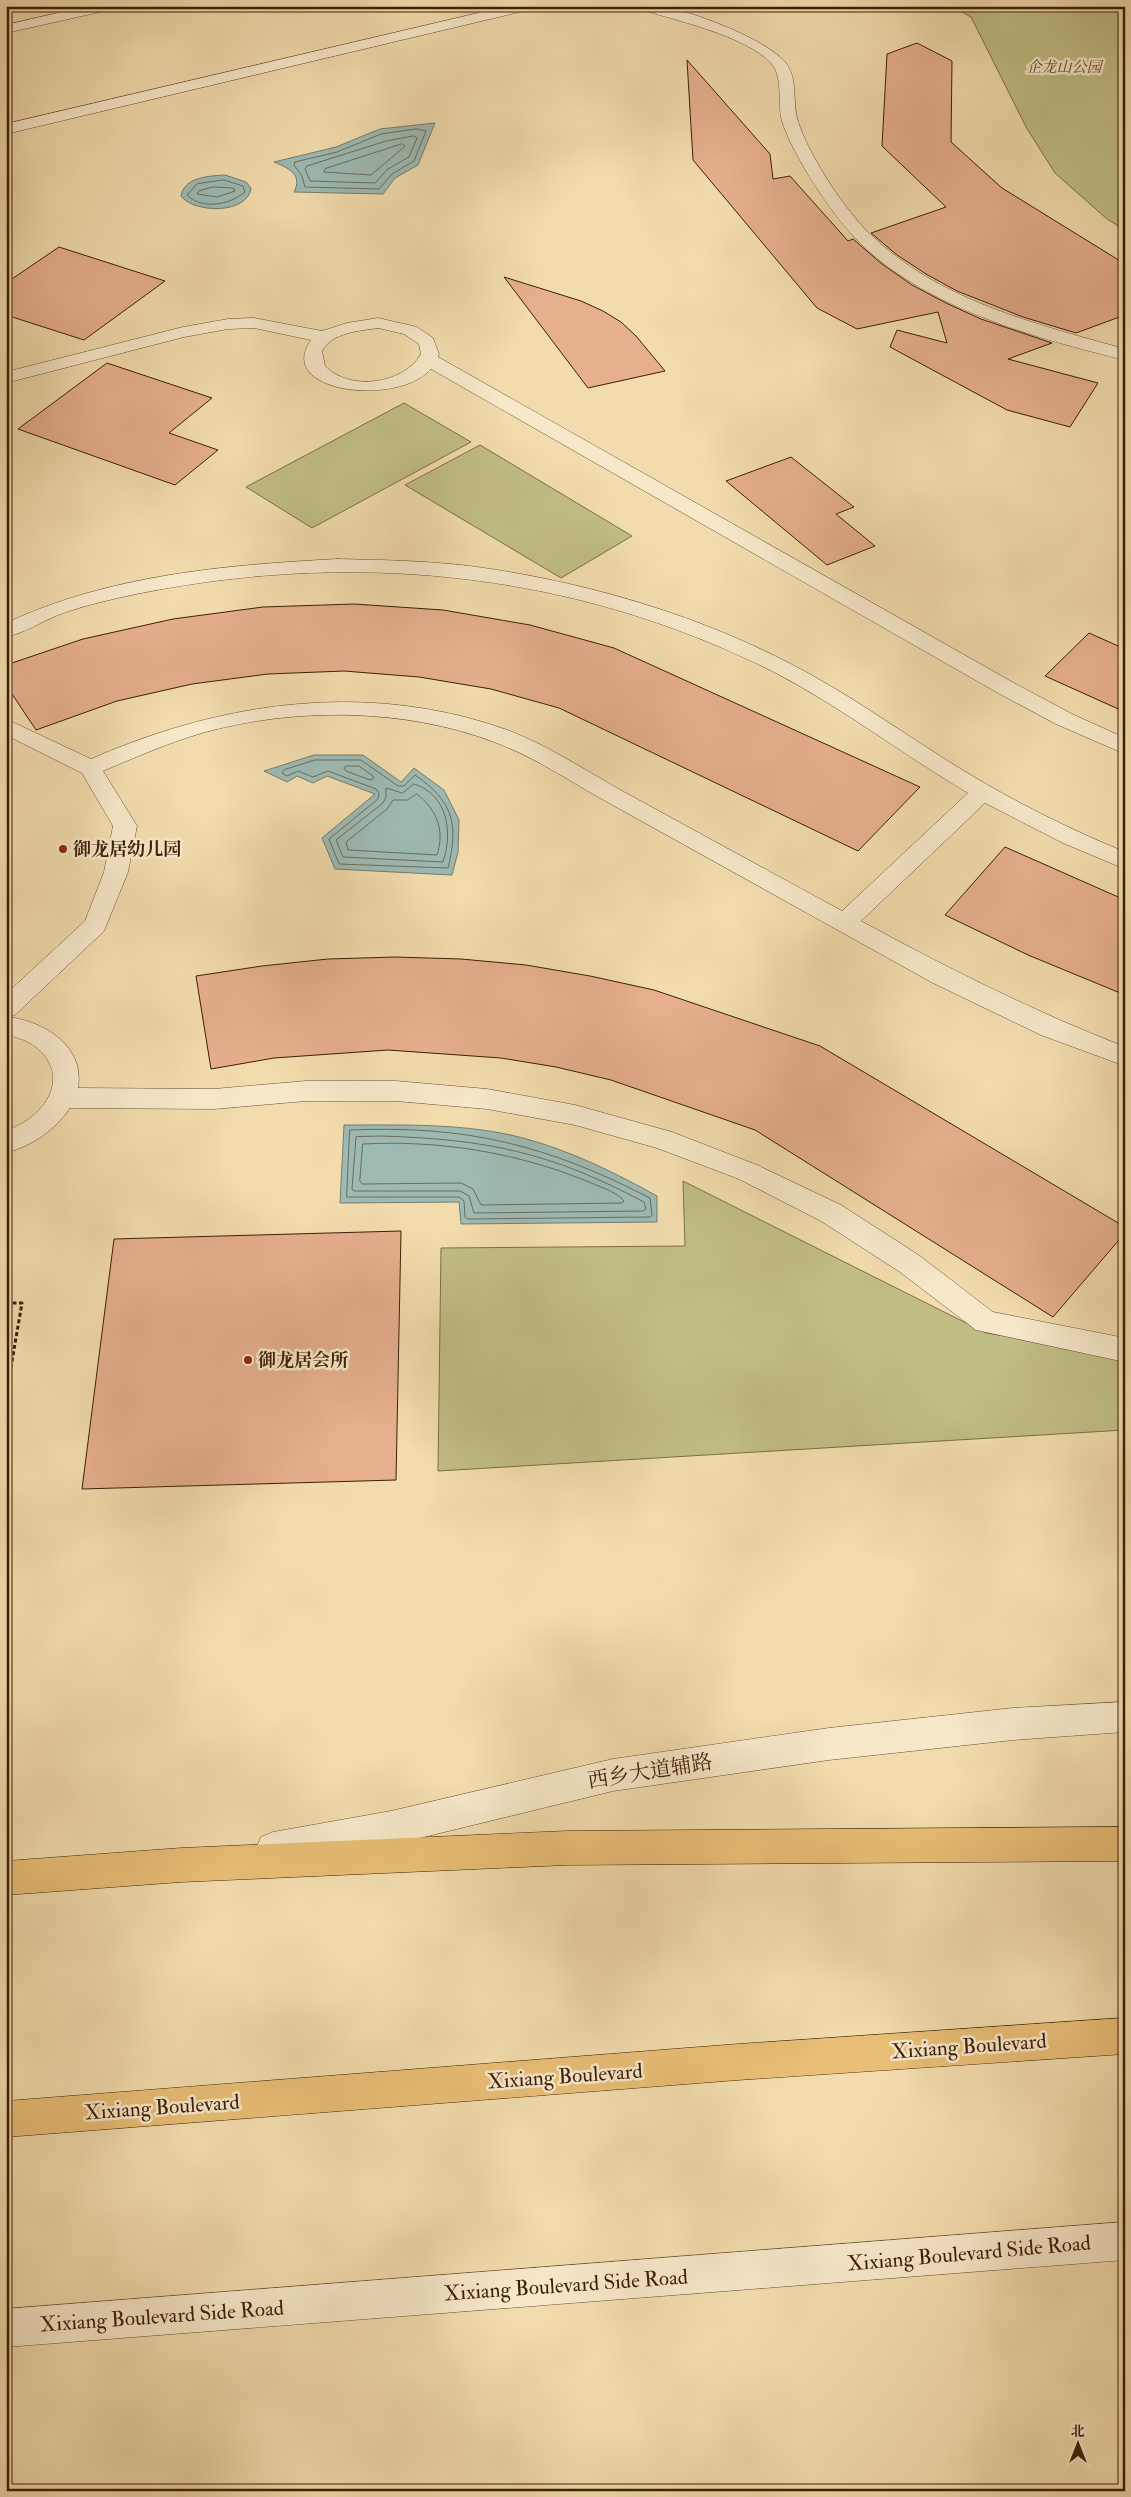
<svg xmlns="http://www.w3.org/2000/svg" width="1131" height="2497" font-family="'IM FELL Double Pica','Noto Serif SC',serif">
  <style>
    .green { fill: #c1be85; stroke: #7e6e46 }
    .water { fill: #9dbab3; stroke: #767c6e }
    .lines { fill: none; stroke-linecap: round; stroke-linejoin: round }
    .shore { stroke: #6c6c5d; stroke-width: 1 }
    .building { fill: #e6af8e; stroke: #3c1e07 }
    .minor-casing { stroke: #6a4e30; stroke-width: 1 }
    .major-casing { stroke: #3c1e07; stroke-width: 1 }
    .path { stroke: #3c1e07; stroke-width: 3; stroke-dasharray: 4 2.5; stroke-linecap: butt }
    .minor { fill: #f7e8ca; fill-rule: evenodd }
    .major { fill: #e9be76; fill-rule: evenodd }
    .poi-dot { fill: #8f2418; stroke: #f7e8ca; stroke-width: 2 }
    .labels { text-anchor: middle; stroke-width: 5; stroke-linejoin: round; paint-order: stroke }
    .far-park-label { font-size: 15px; font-style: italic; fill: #5d4626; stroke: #f7e8ca }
    .poi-label { font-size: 18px; font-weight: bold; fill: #3c1e07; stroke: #f7e8ca; text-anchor: start }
    .near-street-label { font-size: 21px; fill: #3c1e07; stroke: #f7e8ca }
  </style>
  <rect width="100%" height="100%" fill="#f2dcad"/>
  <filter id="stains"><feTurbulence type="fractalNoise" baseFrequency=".004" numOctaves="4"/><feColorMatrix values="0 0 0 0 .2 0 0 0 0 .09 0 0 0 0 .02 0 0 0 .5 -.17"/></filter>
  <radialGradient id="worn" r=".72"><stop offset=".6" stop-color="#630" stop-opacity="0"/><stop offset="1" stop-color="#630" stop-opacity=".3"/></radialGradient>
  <path class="green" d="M951 6H1125V230L1107 219 1055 173 1026 127 971 17Z
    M404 403 471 442 312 528 246 487Z
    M480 445 632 536 561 578 405 485Z
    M683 1181 986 1333 1125 1355V1430L438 1471 441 1248 685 1246Z"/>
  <path class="water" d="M435 123 418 165 395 178 383 194 294 192C303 175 289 168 274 162L336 147 380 129Z
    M225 175 246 182 251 188C248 214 195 214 181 196 184 177 209 176 225 175Z
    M314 755H363L401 782 414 768 444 790 459 820 458 852 452 875 335 869 322 838 375 794 327 776 313 783 297 776 287 782 264 771Z
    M344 1125C404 1125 466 1123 523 1138 571 1151 614 1172 657 1196V1222L461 1224 459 1202 340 1203Z"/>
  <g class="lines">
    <path class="shore" d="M417 129 426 131 414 161 392 174 379 189 305 187 302 176 294 165 295 162 337 152 381 134Z
      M414 136 417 138 409 157 388 169 375 183 310 181 305 169 307 166 386 141Z
      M402 144 405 146 403 148 371 175 324 172 325 169Z
      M224 180 243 186 245 192C229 205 203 210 187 195L197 184Z
      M213 187 233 188 235 191 217 197 197 194 199 191Z
      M315 760H361L398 786H404L415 775C453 801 459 824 448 868L339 864 329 839 378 799 379 793 376 789 328 771 313 777 298 771 287 776 282 773 284 770Z
      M347 766H359L373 776V779L370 780 346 771 344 768Z
      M414 784C448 794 453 833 443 862L343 857 336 840 383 803 386 797V788L402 793Z
      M417 794C437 810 445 830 437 855L348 850 346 842 387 809 393 800H407Z
      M350 1130C467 1125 547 1145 650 1198L652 1215 650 1217 468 1219 465 1217 464 1201 459 1197H347Z
      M380 1136C486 1139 550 1152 644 1202L646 1209 643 1211 474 1213 469 1196 460 1191H354L352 1189 356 1137Z
      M363 1144C438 1140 514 1152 584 1180 597 1186 614 1190 624 1201L622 1203 481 1205 473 1189 461 1183 362 1184 360 1181Z"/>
  </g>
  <path class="building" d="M917 43 952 61 951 142 1002 188 1125 264V315L1076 333 1023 317 957 291 926 274 897 255 871 233 946 207 882 146 887 54Z
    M687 60 770 154 773 179 790 176 848 241 853 239 882 264 912 285 946 303 981 319 1052 343 1008 359 1098 383 1070 427 1007 410 890 347 897 330 947 343 938 312 857 329 817 308 693 160Z
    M59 247 165 281 84 340 6 315V283Z
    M504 277 581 301 603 311 621 322 636 336 665 371 588 388Z
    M107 363 212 398 169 433 218 450 175 485 18 429Z
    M791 457 854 507 836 514 875 546 827 565 726 481Z
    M354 604 443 610 530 625 614 648 920 787 858 851 559 708 491 689 419 677 344 671 268 674 192 684 117 701 36 730 6 685V665L83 639 173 619 263 607Z
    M1089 633 1125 649V712L1045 676Z
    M1005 847 1125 900V995L1028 955 945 915Z
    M395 957 461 959 526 965 590 976 654 990 820 1046 1125 1227V1233L1053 1317 755 1130 611 1080 556 1067 501 1058 388 1050 274 1058 211 1069 196 976 262 966 328 959Z
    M401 1231 396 1480 82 1489 114 1239Z"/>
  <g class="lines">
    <g class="minor-casing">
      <path id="minor" d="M88 6H116L109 10 6 33V25Z
        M508 6H535L528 10 6 134V124Z
        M637 6C644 6 652 5 660 6 689 10 773 41 788 66 798 83 792 103 798 121 808 154 844 209 869 233 937 300 1035 324 1125 349V360C1035 338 922 307 856 239 831 213 793 156 782 121 777 104 784 78 771 63 746 36 675 20 639 9Z
        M254 318 322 331 347 323 378 318 417 327 433 338 439 354 438 357 1014 683 1072 714 1125 738V754L1056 724 998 693 431 369C398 407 274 393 311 340L254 328 228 329 184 337 6 383V372L183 327 228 319ZM378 328 404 334 419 344 421 354C404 384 350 392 325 366L322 351C332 332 360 331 378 328Z
        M337 559C388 560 440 561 491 569 594 585 696 615 789 663 850 694 905 735 964 771 1015 802 1069 829 1125 852V869L1063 843 985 803 861 921C947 968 1033 1011 1125 1047V1066L1041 1035 933 983 591 793C559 774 529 755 494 742 405 708 294 707 202 733 168 743 136 757 103 771L137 826 128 872 104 931 15 1015 9 1017C45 1022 85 1046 78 1088L214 1089 306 1081H396L487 1089 575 1105 672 1132 757 1165 841 1205 920 1256 993 1312 1125 1338V1362L976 1330 900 1272 821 1221 739 1179 657 1148 575 1125 487 1109 396 1101H306L214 1109 70 1108C54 1131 33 1145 6 1153V1131C18 1126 30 1120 39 1110 70 1077 46 1041 6 1035V994L85 921 104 872 113 826 82 773 6 735V719L91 759C223 701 370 680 510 731 551 747 586 771 624 792 697 832 769 871 842 911L968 793C902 754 840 706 772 671 568 569 344 549 122 597 101 602 79 607 58 615 41 622 24 633 6 637V623C109 575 225 565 337 559Z
        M1125 1702V1732L1013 1740 829 1760 613 1791 391 1845 273 1866 261 1861 256 1849 261 1837 273 1832 391 1811 613 1759 829 1728 1013 1708Z
        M1125 2222V2260L6 2347V2309Z"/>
    </g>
    <g class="major-casing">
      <path id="major" d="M1125 1827V1861L567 1865 181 1882 6 1895V1861L181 1848 567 1831Z
        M1125 2018V2054L738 2080 6 2137V2101L738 2044Z"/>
    </g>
    <path class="path" d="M6 1303H22L6 1396"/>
    <use href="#minor" class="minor"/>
    <use href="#major" class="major"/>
  </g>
  <g class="poi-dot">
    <circle cx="63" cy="849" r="5"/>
    <circle cx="248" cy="1360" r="5"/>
  </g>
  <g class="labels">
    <g class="far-park-label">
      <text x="1064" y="72">企龙山公园</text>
    </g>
    <g class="poi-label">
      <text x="73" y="855">御龙居幼儿园</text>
      <text x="258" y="1366">御龙居会所</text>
    </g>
    <g class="near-street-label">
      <text transform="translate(650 1771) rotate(-9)" y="7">西乡大道辅路</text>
      <text transform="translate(969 2046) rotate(-4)" y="7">Xixiang Boulevard</text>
      <text transform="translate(565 2076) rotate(-4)" y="7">Xixiang Boulevard</text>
      <text transform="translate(162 2107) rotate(-4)" y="7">Xixiang Boulevard</text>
      <text transform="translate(969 2253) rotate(-5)" y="7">Xixiang Boulevard Side Road</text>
      <text transform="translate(566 2285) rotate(-4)" y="7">Xixiang Boulevard Side Road</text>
      <text transform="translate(162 2316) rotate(-4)" y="7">Xixiang Boulevard Side Road</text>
    </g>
  </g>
  <rect width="1131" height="2497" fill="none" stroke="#f2dcad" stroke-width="25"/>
  <rect x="8" y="8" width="1116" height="2482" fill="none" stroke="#3c1e07" stroke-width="2.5"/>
  <rect x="12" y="12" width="1106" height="2472" fill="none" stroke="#3c1e07"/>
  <g transform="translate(1078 2444)" stroke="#f7e8ca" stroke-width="4" paint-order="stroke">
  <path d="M0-4L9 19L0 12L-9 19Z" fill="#3c1e07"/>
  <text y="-8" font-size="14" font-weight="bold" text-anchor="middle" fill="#3c1e07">北</text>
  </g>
  <rect width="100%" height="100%" filter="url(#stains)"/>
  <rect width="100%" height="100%" fill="url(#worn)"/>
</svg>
